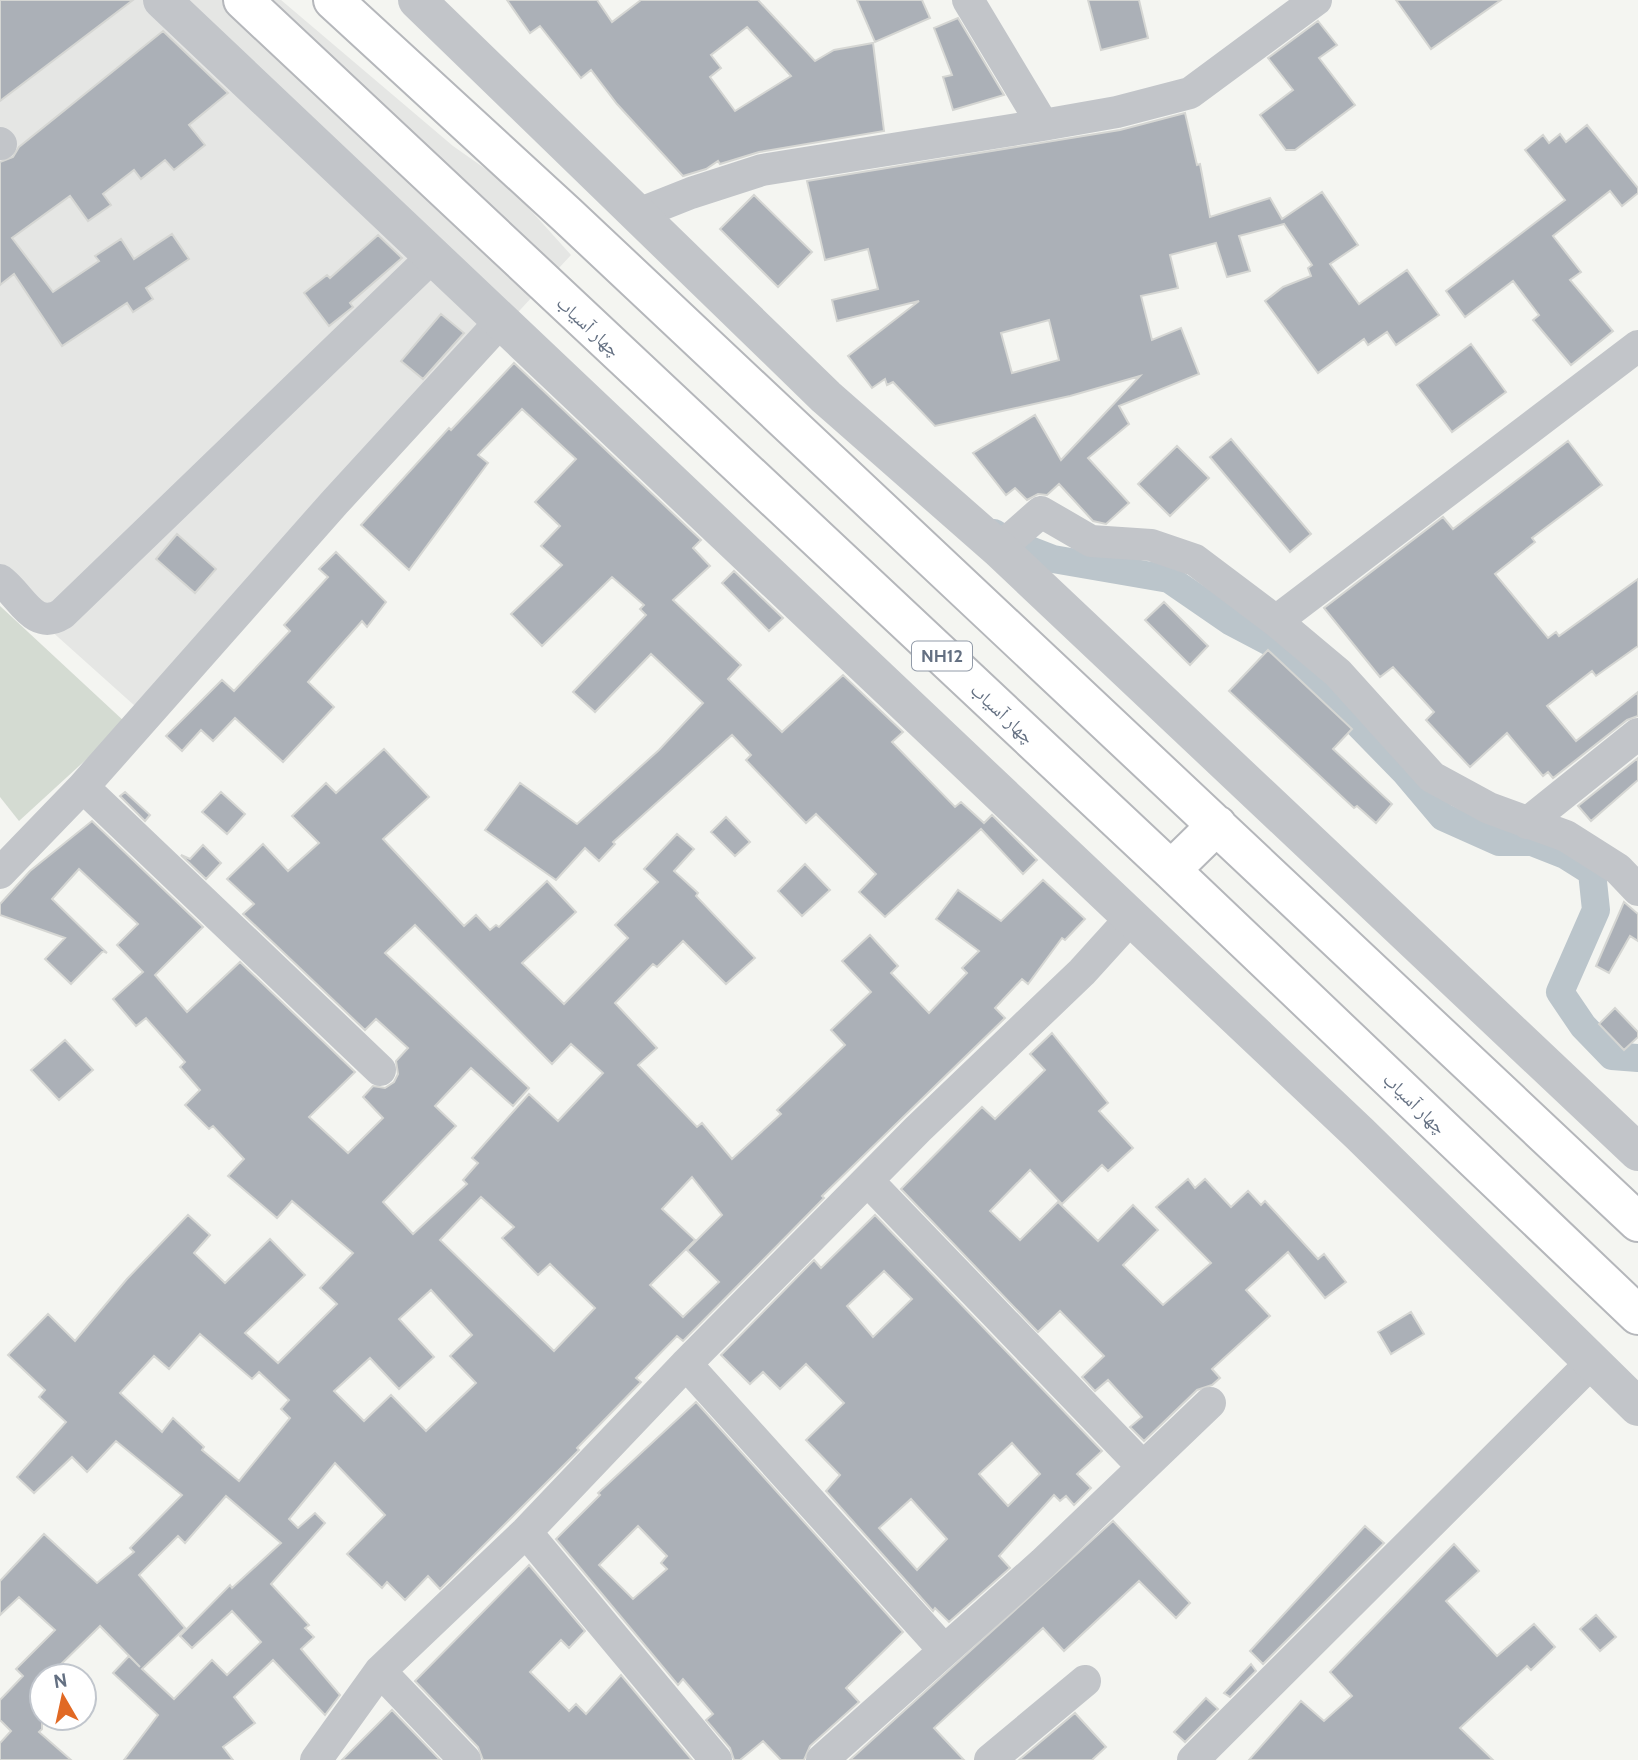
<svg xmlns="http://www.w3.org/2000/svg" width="1638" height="1760" font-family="Cabin,'Noto Naskh Arabic',sans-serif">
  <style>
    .built { fill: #e5e6e4 }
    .green { fill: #d4dbd2 }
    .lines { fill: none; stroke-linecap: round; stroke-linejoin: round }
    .canal { stroke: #bbc5cb; stroke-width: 28 }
    .building { fill: #abb0b7; stroke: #d5d6d3; stroke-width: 2; fill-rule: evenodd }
    .trunk-casing { stroke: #b5b7bb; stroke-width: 42 }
    .minor { stroke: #c2c5c9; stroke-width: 32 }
    .tertiary { stroke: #c2c5c9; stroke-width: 38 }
    .trunk { stroke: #fff; stroke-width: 38 }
    .labels { text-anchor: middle; stroke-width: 7; stroke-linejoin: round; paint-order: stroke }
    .shield { fill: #fff; stroke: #929ba8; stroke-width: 2 }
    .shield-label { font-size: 18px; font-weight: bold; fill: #647082 }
    .street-label { font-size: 19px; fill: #647082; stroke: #fff }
  </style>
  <rect width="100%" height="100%" fill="#f4f5f1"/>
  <path class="built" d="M0 0H281L453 146 507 184 571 255 145 715 0 585Z"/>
  <path class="green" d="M0 606 126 723 19 821 0 797Z"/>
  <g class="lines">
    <path class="canal" d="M994 533 1009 542 1053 559 1169 579 1230 621 1287 651 1405 772 1443 817 1499 842H1532L1565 855 1592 872 1596 910 1560 992 1583 1026 1612 1056 1638 1058"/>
  </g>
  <path class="building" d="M0 0H133L0 101Z
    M507 0H597L612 22 641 0H758L815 61 834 50 873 43 884 131 759 152 720 164 718 161 706 169 683 176 617 104 591 70 581 78 540 26 530 33ZM747 27 791 76 735 111 710 77 721 68 711 55Z
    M857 0H922L930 18 875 42Z
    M1088 0H1139L1148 38 1101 50Z
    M1396 0H1501L1431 49Z
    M958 18 1004 95 953 110 943 77 952 75 934 28Z
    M1318 21 1337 45 1319 58 1355 105 1295 150H1286L1260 115 1293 90 1268 58Z
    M163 31 228 93 189 125 205 145 174 170 165 160 141 179 134 170 103 194 111 205 88 221 70 196 12 238 53 292 99 261 95 256 121 239 134 259 172 234 189 259 146 288 153 299 133 312 127 303 62 346 14 274 0 285V162L13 157 19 147Z
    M1185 113 1197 165 1200 164 1210 217 1270 198 1282 219 1322 192 1358 245 1330 264 1359 304 1407 270 1439 315 1396 345 1387 332 1368 345 1364 339 1318 373 1265 301 1283 287 1311 276 1308 268 1312 265 1284 224 1239 236 1250 271 1227 277 1216 243 1170 255 1178 288 1141 296 1152 340 1181 328 1199 374 1119 406 1129 424 1088 458 1129 503 1106 524 1093 521 1059 484 1047 495 1038 494 1027 500 1015 488 1006 495 973 453 1035 415 1061 460 1140 376 1070 396 935 426 893 382 887 385 885 379 872 388 848 356 919 301 837 321 832 300 878 289 868 249 825 260 807 181 1120 130ZM1049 320 1059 360 1012 373 1001 333Z
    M1587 125 1638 188V193L1622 206 1610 191 1553 236 1581 272 1570 280 1613 331 1571 365 1533 320 1539 315 1513 281 1465 317 1446 291 1565 200 1525 150 1543 135 1549 143 1560 134 1566 142Z
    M754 195 812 252 778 287 720 229Z
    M378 235 402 258 350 303 353 307 329 326 304 293 327 275 330 278Z
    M441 314 464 333 423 379 401 361Z
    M1471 344 1506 392 1452 432 1417 385Z
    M514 363 701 540 693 548 710 566 673 600 741 665 728 679 782 732 843 675 903 732 892 742 955 807 961 802 984 823 992 815 1037 860 1023 874 981 829 885 917 859 892 876 874 816 814 806 823 746 760 751 755 732 735 613 842 615 844 599 861 585 848 556 880 485 830 520 783 577 824 659 750 703 703 651 654 595 712 573 692 646 615 640 609 644 605 612 577 542 646 511 614 562 565 541 546 560 526 535 502 576 459 522 409 478 455 488 463 409 570 361 525 449 428 451 430Z
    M1231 439 1311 534 1290 552 1210 457Z
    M1568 441 1602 485 1532 538 1535 542 1495 574 1548 638 1556 632 1559 636 1638 579V646L1596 676 1592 671 1547 706 1576 741 1638 692V716L1627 720 1553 778 1548 772 1543 776 1507 733 1470 767 1426 720 1434 712 1393 667 1380 677 1324 608 1443 517 1453 529Z
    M1177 446 1209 478 1170 516 1138 484Z
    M177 534 216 569 195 593 156 559Z
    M336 552 386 602 367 627 362 621 308 682 334 707 283 762 235 718 213 741 201 730 182 751 166 736 222 680 234 691 290 631 284 625 328 577 319 569Z
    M734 571 783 618 769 631 722 583Z
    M1164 602 1208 646 1190 665 1145 620Z
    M1268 650 1352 729 1333 749 1392 804 1376 823 1357 806 1354 808 1229 691Z
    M384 749 429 797 383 839 464 926 476 915 490 930 496 925 499 927 547 881 576 912 522 963 564 1004 628 938 615 925 658 882 644 869 677 834 694 849 674 871 698 893 696 896 755 958 726 984 683 941 657 967 653 964 615 1003 657 1048 638 1065 697 1127 702 1123 732 1159 781 1114 777 1110 845 1045 831 1030 871 992 842 961 870 935 898 966 891 973 929 1013 967 973 962 968 979 951 936 919 958 890 1001 921 1043 880 1085 919 1065 940 1062 938 1028 984 1022 979 995 1008 1005 1018 822 1196 824 1198 683 1341 677 1336 636 1378 641 1382 577 1448 579 1450 440 1589 428 1576 405 1600 387 1582 382 1588 347 1554 385 1515 335 1463 289 1519 298 1528 315 1513 325 1523 271 1584 309 1625 305 1628 314 1637 301 1649 340 1695 325 1715 273 1660 234 1697 255 1723 223 1747 233 1760H124L158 1715 113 1673 129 1656 140 1667 100 1626 49 1676H42V1729L39 1732 71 1760H0V1743L11 1731 0 1720V1700L23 1676 16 1669 55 1630 19 1597 0 1615V1581L44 1534 97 1583 134 1552 130 1548 182 1495 116 1441 87 1472 72 1457 34 1493 17 1477 66 1422 39 1397 45 1390 8 1355 48 1314 75 1341 127 1279 188 1215 210 1235 194 1253 225 1283 270 1239 305 1275 245 1333 278 1363 337 1304 320 1288 353 1253 292 1201 277 1218 228 1176 244 1159 213 1126 209 1129 185 1105 200 1090 180 1067 185 1062 146 1018 136 1026 113 999 143 972 117 945 138 924 79 869 52 899 107 953 103 951 71 984 45 959 65 938 0 915V904L30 871 92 821 203 927 155 975 187 1012 240 962 355 1072 309 1117 348 1153 383 1118 363 1097 373 1086 385 1088 394 1082 398 1074 396 1061 408 1048 376 1019 365 1030 243 914 254 904 227 879 263 844 288 871 319 843 292 816 326 783 336 793ZM415 925 552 1064 571 1044 603 1073 558 1121 529 1094 472 1158 478 1163 463 1180 467 1184 413 1234 383 1202 456 1126 435 1106 471 1068 513 1106 529 1088 385 953ZM692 1177 722 1215 687 1250 719 1282 683 1317 650 1285 695 1240 662 1209ZM481 1197 514 1227 502 1238 538 1275 550 1264 595 1308 554 1351 440 1240ZM431 1290 472 1335 450 1356 476 1383 426 1431 391 1395 364 1421 334 1391 370 1358 399 1389 434 1357 399 1319ZM200 1334 252 1379 259 1372 289 1400 281 1409 290 1418 239 1481 202 1450 204 1447 173 1418 162 1432 120 1393 154 1356 169 1369ZM226 1496 281 1543 232 1588 230 1585 180 1636 192 1648 232 1611 261 1642 227 1675 212 1660 174 1699 142 1669 185 1628 139 1575 178 1536 185 1543Z
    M1638 758V780L1591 821 1578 806Z
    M125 792 150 815 145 821 120 796Z
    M221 792 245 814 227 834 202 812Z
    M726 817 750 842 735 856 711 832Z
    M203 845 221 863 206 879 181 855 190 859Z
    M805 864 830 890 802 916 778 891Z
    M1624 902 1638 914V941L1630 936 1609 973 1596 966Z
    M1615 1008 1638 1032V1037L1624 1050 1599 1024Z
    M1052 1033 1108 1103 1099 1111 1133 1148 1108 1171 1102 1165 1062 1204 1030 1170 990 1211 1020 1240 1058 1202 1098 1241 1133 1205 1158 1230 1123 1265 1163 1305 1211 1263 1156 1207 1188 1179 1195 1188 1205 1179 1231 1207 1248 1191 1261 1205 1265 1201 1318 1259 1324 1254 1346 1282 1325 1298 1288 1252 1246 1290 1270 1316 1212 1369 1220 1378 1212 1385 1197 1390 1144 1441 1130 1427 1142 1417 1108 1380 1095 1391 1082 1377 1104 1356 1060 1311 1038 1332 901 1189 982 1107 995 1119 1045 1070 1030 1054Z
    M65 1040 93 1070 59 1100 31 1070Z
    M875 1215 1102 1451 1077 1474 1091 1488 1074 1505 1066 1496 1060 1501 1054 1495 999 1556 1010 1568 949 1622 935 1608 933 1611 826 1491 840 1475 806 1440 844 1403 806 1364 780 1389 763 1372 750 1384 721 1355 814 1260 821 1268ZM884 1271 912 1299 873 1337 847 1306ZM1012 1443 1040 1474 1008 1506 979 1474ZM911 1499 947 1539 917 1570 879 1528Z
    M1411 1312 1424 1334 1391 1354 1378 1332Z
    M696 1402 903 1632 846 1688 859 1702 810 1746 804 1760H781L763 1741 740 1760H734L730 1748 706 1720 713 1714 683 1679 678 1685 556 1539 600 1495 598 1493ZM638 1526 667 1556 661 1563 667 1569 633 1599 599 1565Z
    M1113 1521 1190 1603 1176 1618 1139 1581 1064 1651 1043 1628 934 1728 964 1760H850Z
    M1365 1526 1384 1543 1263 1664 1250 1651Z
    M1454 1544 1479 1571 1446 1601 1497 1656 1534 1624 1555 1647 1531 1670 1527 1666 1460 1728 1493 1760H1249L1301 1701 1324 1721 1352 1696 1330 1672Z
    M529 1565 585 1631 569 1648 561 1640 530 1672 569 1711 576 1704 586 1714 621 1675 692 1760H483L478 1747 415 1681Z
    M1596 1615 1616 1637 1600 1651 1580 1629Z
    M1251 1664 1256 1671 1230 1697 1224 1693Z
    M1206 1698 1218 1709 1185 1742 1174 1732Z
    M392 1710 440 1760H342Z
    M1075 1713 1106 1747 1092 1760H1019Z"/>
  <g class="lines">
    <g class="trunk-casing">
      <path id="trunk" d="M243 0 1171 870 1638 1315
        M333 0 567 215 1638 1222
        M1171 870 1217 825"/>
    </g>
    <path class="minor" d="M968 0 1043 125
      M0 143 1 144
      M638 214 691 193 762 170 1043 125 1117 112 1190 93 1316 0
      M999 549 1041 512 1091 541 1151 545 1195 560 1276 621 1338 673 1432 777 1489 808 1566 836 1618 869 1638 890
      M0 580C21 595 33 632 62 614L433 256
      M1276 621 1638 346
      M83 787 380 1070
      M1527 823 1638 734
      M0 873 83 787 335 502 501 321
      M868 1181 1143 1467
      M686 1364 944 1650
      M526 1532 716 1760
      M380 1671 465 1760
      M316 1760 380 1671 526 1532 686 1364 918 1129 1082 972 1131 918
      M822 1760 1043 1563 1210 1403
      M990 1760 1085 1681
      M1193 1760 1591 1363"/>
    <path class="tertiary" d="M162 0 1360 1134 1638 1407
      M417 0 826 397 999 549 1638 1152"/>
    <use href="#trunk" class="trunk"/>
  </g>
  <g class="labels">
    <rect class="shield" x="912" y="641.5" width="60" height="29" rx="5"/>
    <g class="shield-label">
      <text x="942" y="662">NH12</text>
    </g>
    <g class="street-label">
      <text transform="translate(589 326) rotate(43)" y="7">چهار آسیاب</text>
      <text transform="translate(1003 713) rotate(43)" y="7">چهار آسیاب</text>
      <text transform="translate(1415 1103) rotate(44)" y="7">چهار آسیاب</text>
    </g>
  </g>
  <g transform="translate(63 1697) rotate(351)"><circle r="33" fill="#ffffff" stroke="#c1c6cd" stroke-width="2"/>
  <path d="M0-5L12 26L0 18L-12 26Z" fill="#e16924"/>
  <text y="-10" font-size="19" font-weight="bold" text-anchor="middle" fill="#647082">N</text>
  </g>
</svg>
